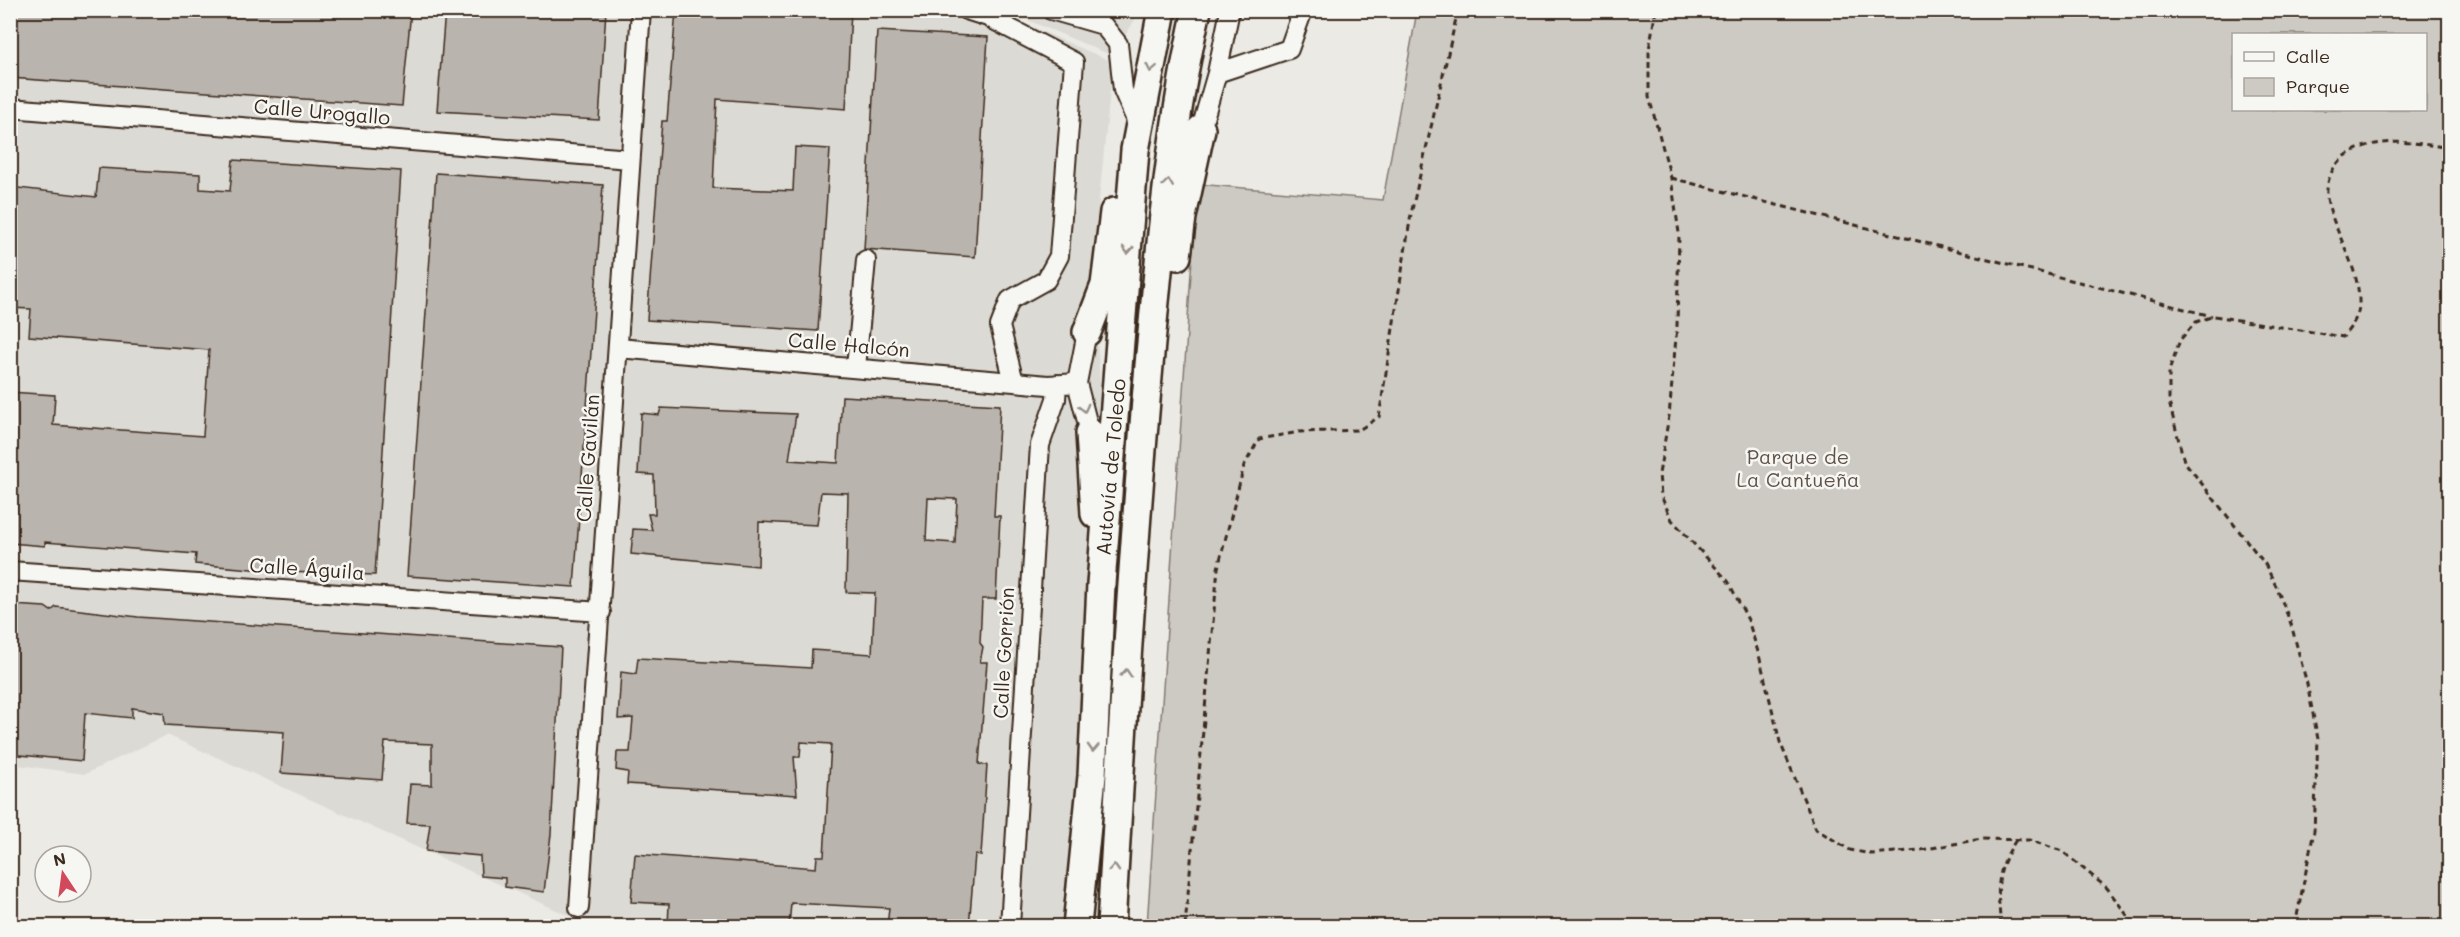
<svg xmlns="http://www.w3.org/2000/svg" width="2460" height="937" font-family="Mali,sans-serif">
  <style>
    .built { fill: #dcdad4 }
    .green { fill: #cdcac4; stroke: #847a71; stroke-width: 1.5; fill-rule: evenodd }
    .building { fill: #bab4ae; stroke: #3b2a1e; stroke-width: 1.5; fill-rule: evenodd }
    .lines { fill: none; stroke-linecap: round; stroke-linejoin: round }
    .minor-casing { stroke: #3b2a1e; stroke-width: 22 }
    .highway-casing { stroke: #3b2a1e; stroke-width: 32 }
    .path { stroke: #3b2a1e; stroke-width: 3; stroke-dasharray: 6 4.5; stroke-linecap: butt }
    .minor { stroke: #f6f6f2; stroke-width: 18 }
    .highway { stroke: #f6f6f2; stroke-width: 27 }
    .oneway { stroke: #989088 }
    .labels { text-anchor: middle; stroke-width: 5; stroke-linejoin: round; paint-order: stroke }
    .street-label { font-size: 20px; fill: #3b2a1e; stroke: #f6f6f2 }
    .park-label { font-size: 20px; fill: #605248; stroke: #f6f6f2 }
  </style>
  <rect width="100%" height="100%" fill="#ebeae5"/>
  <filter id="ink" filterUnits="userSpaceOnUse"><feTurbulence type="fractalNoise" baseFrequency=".0167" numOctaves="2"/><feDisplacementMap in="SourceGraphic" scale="12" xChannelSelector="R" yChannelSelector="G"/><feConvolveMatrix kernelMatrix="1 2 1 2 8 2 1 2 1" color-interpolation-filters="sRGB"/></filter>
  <g filter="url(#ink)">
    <path class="built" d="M992 10 1113 62 1092 269 1103 422 1067 926H592L167 735 85 774 11 764V11Z
      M1006 11H1140L1113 56Z"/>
    <path class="green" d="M1417 11H2449V926H1147L1197 184 1383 200ZM2234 34H2426V110H2234Z"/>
    <path class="building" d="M10 10H411L402 106 10 78Z
      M445 10H606L599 120 437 111Z
      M676 10H851L846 109 717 99 713 188 793 191 795 147 830 149 818 331 647 320 662 121H667Z
      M877 31 988 37 975 257 864 249Z
      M233 160 401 171 375 575 285 572 195 564 196 554 45 542V546L10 543V392L55 395 53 425 203 436 209 350 29 336 31 309 10 308V187L96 197 99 168 200 174V189L230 191Z
      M436 173 603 185 574 587 407 576Z
      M842 396 1000 405 994 516H1000L996 599H982L980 643 983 647 980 662H987L979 764 987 765 981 855 975 854 969 927H887L889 908 791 903 789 927H668L669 904 631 902 635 854 816 868 817 856H824L831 744 801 742 800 757H794L797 795 627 784 628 772 616 770 617 752H630L633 718 618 719 621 672 636 674 638 658 811 668 812 650 872 654 875 593 846 592 848 493 821 492 817 525 759 522 758 566 631 554 633 529 652 530 648 514H655L654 475 638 474 641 413 659 415 661 408 796 414 789 460 838 463ZM928 498 957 499 955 543 926 541Z
      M12 605 45 607 51 611 56 607 138 617 561 647 551 834 544 892 505 887V878L481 876 480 856 426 851 430 824 407 823 410 784 432 785V744L385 742 382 780 281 773 284 732 165 725 164 713 132 708V718L85 713 82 761 10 754Z"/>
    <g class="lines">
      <g class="minor-casing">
        <path id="minor" d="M966 10 988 17 1074 62 1059 256 1046 280 1010 300 1000 326 1014 382
          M1051 10 1103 25 1118 44 1123 90 1139 127
          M1217 73 1289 49 1303 10
          M10 108 630 159
          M1201 129 1217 73 1230 10
          M1087 332 1077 383 1090 433
          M618 348 1048 385 1077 383
          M856 368 866 260
          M10 571 601 612
          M579 908 641 10
          M1010 926 1040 445 1056 399 1057 384"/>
      </g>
      <g class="highway-casing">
        <path id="highway" d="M1177 256 1182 217 1201 129
          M1087 332 1105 285 1114 212
          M1090 433 1095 514
          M1077 926 1092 776 1101 584 1135 150 1162 10
          M1111 926C1122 736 1133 545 1150 354 1161 239 1171 123 1197 10"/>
      </g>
      <path class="path" d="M1656 10 1649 49V97L1671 178 1679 233 1677 326 1669 416 1659 474 1661 496 1672 520 1728 581 1748 620 1759 655 1780 742 1816 829 1850 850 1871 854 1921 850 1981 839 2029 840 2062 851 2107 888 2135 926
        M1671 178 2212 316
        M1185 926 1218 568 1244 466 1259 439 1299 432 1359 430 1379 417 1411 214 1458 10
        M2001 926C1997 889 1995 872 2016 840
        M2295 926 2314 831 2318 739 2307 684 2291 624 2276 586 2265 564 2184 461 2169 402V371L2180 340 2196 322 2214 316 2343 337C2351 327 2359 317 2359 304 2360 268 2336 236 2328 203 2325 192 2328 177 2334 168 2358 133 2412 142 2450 148"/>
      <use href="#minor" class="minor"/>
      <use href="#highway" class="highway"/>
    </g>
    <defs><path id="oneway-chevron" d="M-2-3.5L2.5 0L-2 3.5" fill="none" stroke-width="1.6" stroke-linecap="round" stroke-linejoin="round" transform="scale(1.5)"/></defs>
    <g class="oneway">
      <use href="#oneway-chevron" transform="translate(1151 68) rotate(101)"/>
      <use href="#oneway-chevron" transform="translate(1168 183) rotate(-82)"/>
      <use href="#oneway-chevron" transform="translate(1128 250) rotate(94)"/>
      <use href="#oneway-chevron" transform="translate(1084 408) rotate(76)"/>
      <use href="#oneway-chevron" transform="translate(1126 673) rotate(-86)"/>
      <use href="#oneway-chevron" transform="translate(1093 748) rotate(93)"/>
      <use href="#oneway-chevron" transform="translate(1114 868) rotate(-87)"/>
    </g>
  </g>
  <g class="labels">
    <g class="street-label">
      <text transform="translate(322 112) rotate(5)" y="7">Calle Urogallo</text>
      <text transform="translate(849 345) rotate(5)" y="7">Calle Halcón</text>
      <text transform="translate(588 458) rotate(-86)" y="7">Calle Gavilán</text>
      <text transform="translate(1111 467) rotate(-85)" y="7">Autovía de Toledo</text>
      <text transform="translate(307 569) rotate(4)" y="7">Calle Águila</text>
      <text transform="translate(1004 653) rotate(-87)" y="7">Calle Gorrión</text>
    </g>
    <g class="park-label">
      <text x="1798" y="464">Parque de<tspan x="1798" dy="23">La Cantueña</tspan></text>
    </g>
  </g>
  <rect width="2460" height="937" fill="none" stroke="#f6f6f2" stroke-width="36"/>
  <rect x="18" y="18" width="2424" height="901" fill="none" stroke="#3b2a1e" stroke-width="2" filter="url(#ink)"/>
  <rect x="2232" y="33" width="195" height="78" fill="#f6f6f2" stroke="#aba49d" stroke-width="1.5"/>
  <rect x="2244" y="52" width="30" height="9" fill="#f6f6f2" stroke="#aba49d" stroke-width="1.5"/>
  <text x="2286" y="63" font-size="18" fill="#3b2a1e">Calle</text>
  <rect x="2244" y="78" width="30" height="18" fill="#cdcac4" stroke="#aba49d" stroke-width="1.5"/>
  <text x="2286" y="93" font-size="18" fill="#3b2a1e">Parque</text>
  <g transform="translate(63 874) rotate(347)"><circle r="28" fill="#f6f6f2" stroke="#aba49d" stroke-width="1.5"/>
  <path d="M0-4.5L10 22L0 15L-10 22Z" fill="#d1495b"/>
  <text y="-9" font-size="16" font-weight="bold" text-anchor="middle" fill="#3b2a1e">N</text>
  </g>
</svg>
